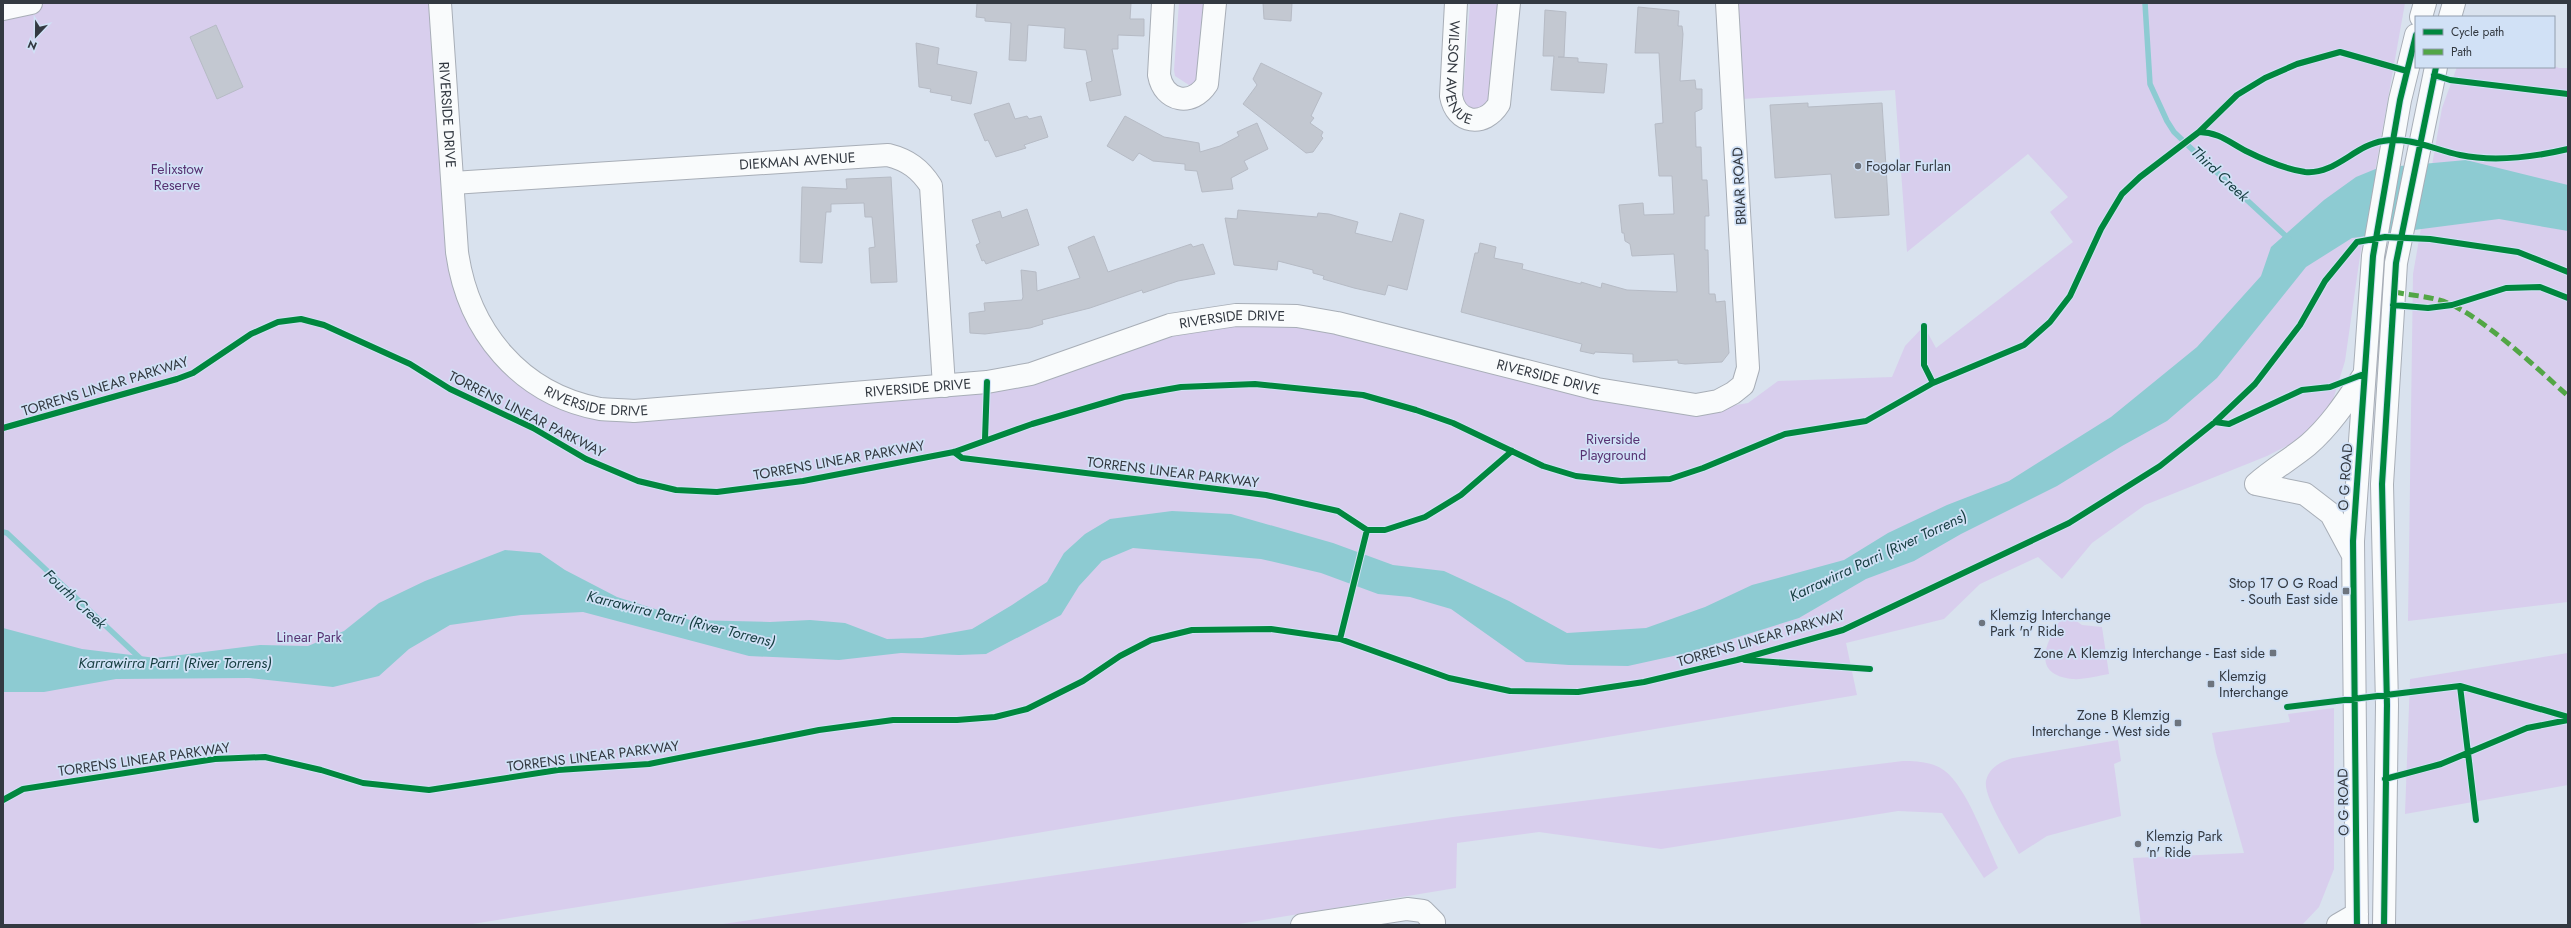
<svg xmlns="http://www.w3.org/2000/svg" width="2571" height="928" font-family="Jost,sans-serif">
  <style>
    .green { fill: #d8ceed }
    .water { fill: #8dcbd2 }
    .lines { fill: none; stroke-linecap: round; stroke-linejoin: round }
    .stream { stroke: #8dcbd2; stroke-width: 5.5 }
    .building { fill: #c3c8d1; stroke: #b6bbc5 }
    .minor-casing { stroke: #a8aeb7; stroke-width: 24 }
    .major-casing { stroke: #a8aeb7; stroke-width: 24 }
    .minor { stroke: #f9fbfc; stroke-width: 22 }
    .major { stroke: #f9fbfc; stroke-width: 22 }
    .quiet { stroke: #52a646; stroke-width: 5; stroke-dasharray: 10 5; stroke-linecap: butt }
    .cycleway-casing { stroke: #d1e1f6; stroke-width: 8 }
    .cycleway { stroke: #00873e; stroke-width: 6 }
    .poi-dot { fill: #6d747e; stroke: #d1e1f6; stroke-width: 1.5 }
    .labels { text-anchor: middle; stroke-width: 3.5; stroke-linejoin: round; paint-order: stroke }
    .street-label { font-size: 14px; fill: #333941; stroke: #d1e1f6 }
    .poi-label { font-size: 14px; fill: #333941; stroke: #d1e1f6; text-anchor: start }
    .park-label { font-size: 14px; fill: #583272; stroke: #d1e1f6 }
    .water-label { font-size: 15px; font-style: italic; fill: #153d40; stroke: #d1e1f6 }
  </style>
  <rect width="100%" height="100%" fill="#d9e2ee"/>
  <path class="green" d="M31 3H440L453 183 482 329 577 406 968 390 1193 325 1277 320 1706 410 1748 403 1778 381 1892 377 1905 346 1924 326 1936 348 2073 242 2050 212 2068 197 2028 154 1907 252 1895 90 1742 99 1735 3H2405L2360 256 2345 361 2332 403 2308 435 2267 456 2145 505 2092 543 2062 579 2038 557 1980 584 1944 619 1846 643 1857 695 971 844 466 925H3V9Z
    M1179 3H1209L1198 82 1189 85 1175 76 1174 70Z
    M1470 3H1501L1487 109H1470L1464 103 1463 97Z
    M2554 66 2559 68H2568V602L2408 621 2413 274 2442 108 2457 67Z
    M2065 613 2082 625 2102 627 2109 674C2097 676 2083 680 2072 679 2026 674 2050 635 2065 613Z
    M2568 653V785L2405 814 2410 679Z
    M2334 708V869L2319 907 2302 925H2141L2133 858 2244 853 2216 753 2212 733 2290 722 2288 714Z
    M2118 740 2121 761 2114 764 2121 816 2047 836 2019 854C2011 839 1983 797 1986 781 1989 767 2002 761 2013 758Z
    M1903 761C1917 761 1934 762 1945 771 1967 788 1986 842 1998 868L1984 878 1942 813 1898 811 1661 849 1539 832 1457 843 1456 888 1233 925H716L1453 817Z"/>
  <path class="water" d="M2466 160 2568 185V231L2499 219 2352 238 2306 267 2217 378 2167 421 2122 446 2057 486 1961 534 1914 561 1866 579 1799 618 1687 653 1628 666 1569 665 1526 662 1451 609 1410 597 1378 594 1321 573 1261 559 1133 548 1102 561 1079 586 1061 615 986 654 959 655 901 653 839 660 749 656 583 612 521 615 450 625 409 649 379 676 333 687 249 678 116 679 44 692H3V628L82 649 156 658 260 645 308 646 344 631 379 603 425 581 505 550 540 553 565 570 617 597 690 620 770 622 810 620 845 623 887 639 922 638 972 629 1012 605 1047 582 1064 553 1085 534 1110 519 1172 511 1231 514 1333 543 1393 565 1444 571 1509 601 1567 633 1646 628 1705 607 1752 585 1844 560 1888 533 1947 505 2009 481 2111 417 2197 347 2261 276 2271 247 2324 200 2356 177 2378 168Z"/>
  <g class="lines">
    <path class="stream" d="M2145 3 2150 84 2167 121 2174 132 2196 153 2289 239
      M3 532 7 533 142 660"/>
  </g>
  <path class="building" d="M977 3H1131L1130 19H1144V36L1118 35V49H1112L1121 95 1090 101 1086 83 1092 81 1086 50 1064 48 1065 28 1028 25 1026 61 1009 60 1011 23 985 21V18L976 17Z
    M1263 3H1292L1291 21 1264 19Z
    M1638 7 1679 11 1678 26H1682L1683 34 1680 81 1695 80 1696 89H1702V109L1695 112 1696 147H1701L1702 180H1707L1709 216H1705V250H1708L1709 294H1715L1716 302 1725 301 1729 353 1722 362 1685 364 1678 363V360L1633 362V354L1595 352 1594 354 1580 351 1582 344 1461 312 1475 253H1478L1480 243 1496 247 1494 258 1523 264 1522 269 1581 284V282L1601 288 1602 283 1627 290 1677 292 1674 254 1632 256 1630 244 1625 241 1624 233H1622L1619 205 1643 203 1644 215 1674 214 1672 176H1659L1655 124 1663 123 1659 53H1635Z
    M1545 10 1566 12 1564 57H1558L1578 58V62L1607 64 1604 93 1551 90 1554 56H1543Z
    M216 25 243 87 217 99 190 37Z
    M916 43 939 48 937 64 977 72 971 104 951 100 952 96 930 92 931 89 919 87Z
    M1261 63 1322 93 1311 116 1314 118 1310 123 1323 132 1321 136 1323 138 1313 152 1306 153 1243 104 1257 85 1253 79Z
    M1009 103 1015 119 1027 116 1029 119 1041 116 1048 137 1024 145 1026 148 996 157 988 140 985 141 974 114Z
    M1808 103V107L1882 103 1889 215 1835 218 1831 174 1775 178 1770 105Z
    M1125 116 1164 137 1199 143 1200 152 1220 146 1239 136 1237 132 1257 123 1268 149 1244 161 1248 169 1231 178 1233 189 1202 192 1197 171 1185 170V164L1153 161 1139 153 1133 161 1107 146Z
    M891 177 897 282 871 283 869 248 875 247 872 217H865L864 203 831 204V212H826L822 263 800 262 802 187 847 189 846 179Z
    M1027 209 1039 245 986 264 984 260 982 261 976 245 980 243 972 220 1000 211 1002 218Z
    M1238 210 1317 217 1318 213 1329 214 1358 222 1355 233 1392 242 1400 213 1424 220 1407 290 1388 285 1385 295 1354 288 1323 279 1324 276 1313 273V270L1278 261 1277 270 1234 265 1225 218 1237 219Z
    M1094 236 1108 272 1191 244 1193 247 1203 244 1215 274 1178 281 1143 293 1142 290 1090 308 1042 320 1043 324 1030 328 985 334 970 333 969 313 985 311 984 303 1022 300 1023 297 1021 270 1036 272 1037 291 1080 278 1068 247Z"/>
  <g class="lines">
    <g class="minor-casing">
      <g id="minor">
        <path id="s1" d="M440 3 457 252C468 331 520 394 600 409 611 410 623 410 634 411L987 382 1031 374 1170 325 1236 315 1297 316 1337 323 1597 389 1696 405 1718 401 1733 393 1743 385 1748 368 1727 3"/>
        <path d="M1163 3 1159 75C1164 102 1192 107 1207 84L1215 3"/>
        <path id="s2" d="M1456 3 1451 96C1456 124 1484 128 1499 104L1509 3"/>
        <path d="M3 9 31 3"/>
        <path id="s3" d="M453 183 888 155C908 160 920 169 931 186L944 386"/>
        <path d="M1302 925 1407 909 1423 911 1434 922V925"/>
      </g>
    </g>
    <g class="major-casing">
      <path id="major" d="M2421 17 2425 3
        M2450 17 2454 3
        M2256 484C2273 469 2291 459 2308 445 2331 425 2347 400 2364 375
        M2256 484 2305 494 2331 514 2353 555
        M2338 925 2357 914
        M2357 925 2353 541 2373 256 2400 100 2416 35
        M2384 925 2387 705 2382 484 2396 263 2436 67"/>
    </g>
    <use href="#minor" class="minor"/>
    <use href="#major" class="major"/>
    <path class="quiet" d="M2394 292C2409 295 2425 296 2439 300 2476 310 2538 369 2568 396"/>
    <g class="cycleway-casing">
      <path id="cycleway" d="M2434 75 2450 80 2568 94
        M2199 132C2218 132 2229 142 2246 151 2264 160 2285 169 2305 172 2335 175 2355 145 2383 141 2409 136 2435 150 2460 155 2494 162 2534 157 2568 149
        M2393 305 2428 308 2452 305 2506 288 2540 287 2568 298
        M1933 383 2024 345 2050 322 2070 296 2101 229 2122 194 2140 177 2199 132 2237 95 2265 78 2297 64 2340 52 2407 71
        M2215 422 2229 424 2302 390 2330 387 2364 374
        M3 428 177 379 193 373 251 334 278 322 301 319 324 325 410 364 450 389 533 428 586 459 638 481 676 490 717 492 803 481 954 452 1032 424 1124 397 1181 387 1255 384 1363 395 1416 410 1453 423 1543 466 1576 476 1621 481 1670 479 1703 468 1785 434 1866 421 1933 383 1924 365V326
        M985 439 987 382
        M954 452 962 458 1266 495 1338 511 1367 530H1385L1425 517 1461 495 1512 451
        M1340 639 1367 530
        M1745 660 1870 669
        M2460 686 2476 820
        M2287 707 2460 686 2568 717
        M2385 779 2441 764 2527 728 2568 720
        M3 800 23 789 215 759 265 757 321 770 363 783 429 790 558 770 649 764 819 730 893 720H957L995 717 1027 709 1083 681 1120 656 1151 640 1192 630 1271 629 1340 639 1449 678 1510 691 1578 692 1644 682 1737 660 1843 630 2069 523 2160 466 2215 422 2255 384 2300 325 2325 281 2357 242 2385 237 2430 239 2518 252 2568 272
        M2357 925 2353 541 2373 256 2400 100 2416 35
        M2384 925 2387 705 2382 484 2396 263 2436 67"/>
    </g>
    <use href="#cycleway" class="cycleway"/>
  </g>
  <g class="poi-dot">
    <circle cx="1858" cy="166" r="4"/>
    <rect x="2342" y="587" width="8" height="8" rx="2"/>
    <circle cx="1982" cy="623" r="4"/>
    <rect x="2269" y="649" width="8" height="8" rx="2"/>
    <rect x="2207" y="680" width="8" height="8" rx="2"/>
    <rect x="2174" y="719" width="8" height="8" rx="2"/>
    <circle cx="2138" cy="844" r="4"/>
  </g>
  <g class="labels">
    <g class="street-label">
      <text dy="5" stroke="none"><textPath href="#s2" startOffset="72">WILSON AVENUE</textPath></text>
      <text dy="5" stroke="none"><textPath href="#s1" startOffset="112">RIVERSIDE DRIVE</textPath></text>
      <text dy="5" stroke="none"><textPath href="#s3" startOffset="345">DIEKMAN AVENUE</textPath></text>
      <text transform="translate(1739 186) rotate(-93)" y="5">BRIAR ROAD</text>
      <text dy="5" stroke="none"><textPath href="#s1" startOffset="1120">RIVERSIDE DRIVE</textPath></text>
      <text dy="5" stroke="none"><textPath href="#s1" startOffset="1444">RIVERSIDE DRIVE</textPath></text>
      <text transform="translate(105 386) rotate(-17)" y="5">TORRENS LINEAR PARKWAY</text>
      <text dy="5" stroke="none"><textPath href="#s1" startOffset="796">RIVERSIDE DRIVE</textPath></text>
      <text dy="5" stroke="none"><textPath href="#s1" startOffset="472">RIVERSIDE DRIVE</textPath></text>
      <text transform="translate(527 414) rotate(27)" y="5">TORRENS LINEAR PARKWAY</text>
      <text transform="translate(839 460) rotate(-10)" y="5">TORRENS LINEAR PARKWAY</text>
      <text transform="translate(1173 472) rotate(7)" y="5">TORRENS LINEAR PARKWAY</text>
      <text transform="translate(2345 477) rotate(-86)" y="5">O G ROAD</text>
      <text transform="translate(1761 638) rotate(-16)" y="5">TORRENS LINEAR PARKWAY</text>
      <text transform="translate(593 756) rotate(-7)" y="5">TORRENS LINEAR PARKWAY</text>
      <text transform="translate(144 759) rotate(-8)" y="5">TORRENS LINEAR PARKWAY</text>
      <text transform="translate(2343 802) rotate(-91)" y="5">O G ROAD</text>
    </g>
    <g class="poi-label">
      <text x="1866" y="171">Fogolar Furlan</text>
      <text x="2338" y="588" text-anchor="end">Stop 17 O G Road<tspan x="2338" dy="16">- South East side</tspan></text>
      <text x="1990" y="620">Klemzig Interchange<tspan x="1990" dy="16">Park 'n' Ride</tspan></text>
      <text x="2265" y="658" text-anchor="end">Zone A Klemzig Interchange - East side</text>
      <text x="2219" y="681">Klemzig<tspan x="2219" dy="16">Interchange</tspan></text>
      <text x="2170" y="720" text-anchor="end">Zone B Klemzig<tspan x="2170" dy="16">Interchange - West side</tspan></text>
      <text x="2146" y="841">Klemzig Park<tspan x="2146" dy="16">'n' Ride</tspan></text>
    </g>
    <g class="park-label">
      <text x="177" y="174">Felixstow<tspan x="177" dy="16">Reserve</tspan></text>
      <text x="1613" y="444">Riverside<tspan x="1613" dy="16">Playground</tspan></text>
      <text x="309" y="642">Linear Park</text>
    </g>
    <g class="water-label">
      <text transform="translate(2220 174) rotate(43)" y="5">Third Creek</text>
      <text transform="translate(1878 556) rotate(-25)" y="5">Karrawirra Parri (River Torrens)</text>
      <text transform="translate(75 599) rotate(43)" y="5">Fourth Creek</text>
      <text transform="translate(681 619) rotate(14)" y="5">Karrawirra Parri (River Torrens)</text>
      <text x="175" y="668">Karrawirra Parri (River Torrens)</text>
    </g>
  </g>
  <rect width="2571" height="928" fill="none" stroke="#333941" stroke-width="8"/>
  <rect x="2415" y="16" width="140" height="52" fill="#d1e1f6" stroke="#929eae"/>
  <rect x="2423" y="29" width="20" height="6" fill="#00873e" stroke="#929eae"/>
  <text x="2451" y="36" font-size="12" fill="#333941">Cycle path</text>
  <rect x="2423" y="49" width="20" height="6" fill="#52a646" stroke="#929eae"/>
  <text x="2451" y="56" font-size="12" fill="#333941">Path</text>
  <g transform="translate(36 36) rotate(202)" stroke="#d1e1f6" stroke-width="3" paint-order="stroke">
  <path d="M0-3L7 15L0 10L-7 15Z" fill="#333941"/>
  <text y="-6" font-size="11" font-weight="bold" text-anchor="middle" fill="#333941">N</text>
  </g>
</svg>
